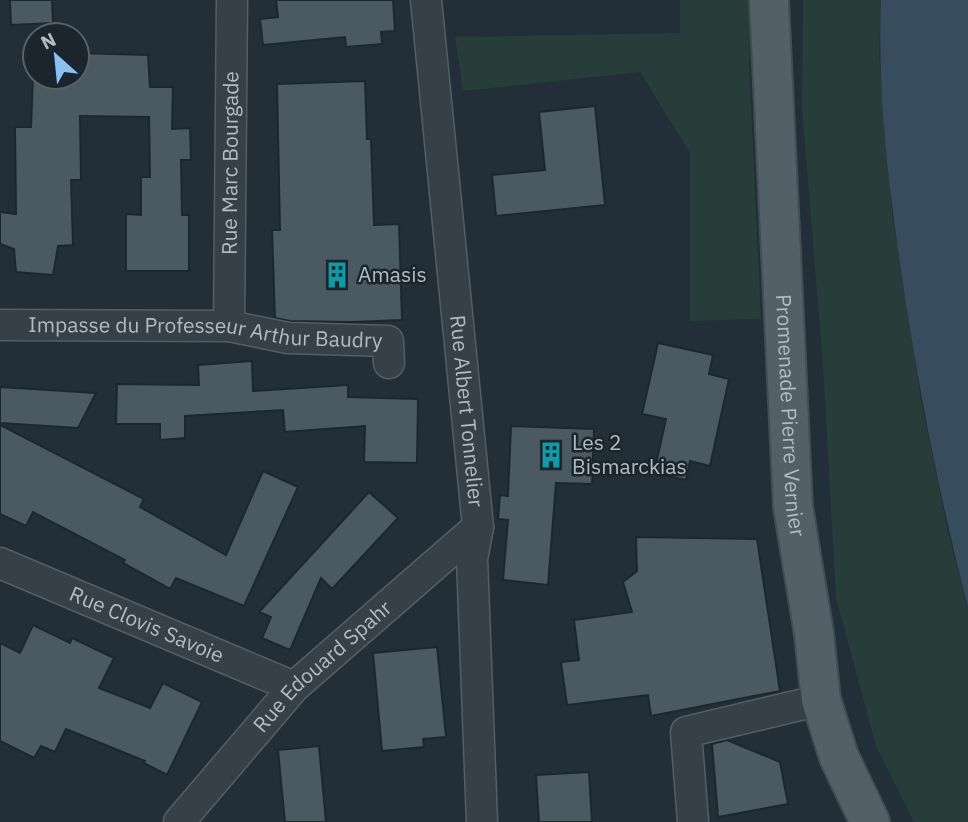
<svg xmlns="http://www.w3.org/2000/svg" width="968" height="822" font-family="'IBM Plex Sans',sans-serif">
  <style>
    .green { fill: #273d3a }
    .water { fill: #374d5e }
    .building { fill: #4b5963; stroke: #1d272f; stroke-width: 2 }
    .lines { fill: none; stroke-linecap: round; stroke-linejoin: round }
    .minor-casing { stroke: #535e66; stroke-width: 33 }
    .primary-casing { stroke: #424c54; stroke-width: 42 }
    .minor { stroke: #364048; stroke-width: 30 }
    .primary { stroke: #546068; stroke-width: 38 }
    .labels { text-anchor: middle; stroke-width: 5; stroke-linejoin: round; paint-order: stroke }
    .street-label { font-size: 21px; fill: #b0bbc4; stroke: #1b252d }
    .poi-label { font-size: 21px; fill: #b0bbc4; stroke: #1b252d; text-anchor: start }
  </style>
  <rect width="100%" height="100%" fill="#222f38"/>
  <path class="green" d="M680 0H751L749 61 761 319 690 321V153L640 72 463 91 455 37 680 33Z
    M803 0H881L879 54 892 212 921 400 948 532 968 606V822H914L876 746 836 598 823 365 802 109Z"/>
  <path class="water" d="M881 0H968V606C941 504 921 401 905 297 890 199 877 99 881 0Z"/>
  <path class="building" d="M10 0H52L53 23 11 25Z
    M276 0H393L395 31 381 32 382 44 346 47 345 37 263 45 260 19 278 17Z
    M77 53 148 55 150 87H173L172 129 190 128 191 160H181L182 215H189V271H126V214L141 215V177H150L149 117 80 116 81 180H71L73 245 58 246 53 275 16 272 14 249 0 244V212L16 214 15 127H31L33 77H77Z
    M365 81 367 139H371L374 225 399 224 402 320 352 322 290 321 275 318 272 230H280L277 84Z
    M595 106 605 205 496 216 492 175 545 170 539 112Z
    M658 343 713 355 709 374 729 379 710 466 690 461 686 480 654 473 666 419 642 414Z
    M252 361 253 391 348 385V397L418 399 417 463 364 462 365 426 285 432 283 410 185 416V438L160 440V424H116L117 384 199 385 198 365Z
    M0 387 96 393 78 428 0 423Z
    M0 425 144 499 140 507 226 555 263 471 298 487 244 606 176 578 170 589 123 563 125 560 33 512 26 526 0 514Z
    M511 426 594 429 592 484 556 483 548 585 503 580 508 520 498 519 500 495 508 496Z
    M369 492 398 518 332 589 321 578 290 650 262 638 271 617 259 612Z
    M636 537 757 539 780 691 651 716 648 695 567 705 561 662 579 660 574 620 632 612 623 582 637 571Z
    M33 625 70 643 72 638 114 658 99 688 150 708 163 683 202 702 167 775 144 763 145 761 66 729 55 752 41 746 34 758 0 741V643L20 653Z
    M437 647 446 737 423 739 424 747 382 751 373 653Z
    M727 740 780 762 788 804 718 817 712 744Z
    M319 746 326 822H285L278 750Z
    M589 772 592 822H539L536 775Z"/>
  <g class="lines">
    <g class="minor-casing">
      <g id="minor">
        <path id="s1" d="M426 0 478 527 472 559 482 822"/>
        <path id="s2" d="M0 325 229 326 288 338 388 341 389 363"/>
        <path id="s3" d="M229 326 232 0"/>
        <path id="s4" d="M0 563 294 687"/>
        <path id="s5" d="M179 822 294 687 478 527"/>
        <path d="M693 822 686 732 821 700"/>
      </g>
    </g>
    <g class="primary-casing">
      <g id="primary">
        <path id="s6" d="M769 0 793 507 814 634 821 700 839 757 870 822"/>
      </g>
    </g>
    <use href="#minor" class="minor"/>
    <use href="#primary" class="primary"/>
  </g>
  <defs>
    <g id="building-bare" transform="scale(2.1)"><path d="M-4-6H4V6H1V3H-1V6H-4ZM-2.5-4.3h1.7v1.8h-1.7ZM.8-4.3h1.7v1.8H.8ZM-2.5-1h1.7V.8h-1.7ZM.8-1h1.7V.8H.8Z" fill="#0f9aa8" stroke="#1b252d" stroke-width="2.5" paint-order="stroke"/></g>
  </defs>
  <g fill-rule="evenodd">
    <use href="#building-bare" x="337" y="275"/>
    <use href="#building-bare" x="551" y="455"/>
  </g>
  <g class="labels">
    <g class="street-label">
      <text dy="7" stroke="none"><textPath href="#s3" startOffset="163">Rue Marc Bourgade</textPath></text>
      <text dy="7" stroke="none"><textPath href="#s2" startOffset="206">Impasse du Professeur Arthur Baudry</textPath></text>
      <text dy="7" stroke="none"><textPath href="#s1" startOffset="413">Rue Albert Tonnelier</textPath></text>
      <text dy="7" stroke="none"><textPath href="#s6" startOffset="416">Promenade Pierre Vernier</textPath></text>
      <text dy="7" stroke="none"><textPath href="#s4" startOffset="159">Rue Clovis Savoie</textPath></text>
      <text dy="7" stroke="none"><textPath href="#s5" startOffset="212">Rue Edouard Spahr</textPath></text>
    </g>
    <g class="poi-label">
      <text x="358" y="282">Amasis</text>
      <text x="572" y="450">Les 2<tspan x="572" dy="24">Bismarckias</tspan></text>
    </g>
  </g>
  <g transform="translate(56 56) rotate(333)"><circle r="33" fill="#1b252d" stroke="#576169" stroke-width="2"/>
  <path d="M0-5L12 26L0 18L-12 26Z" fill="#89c2f1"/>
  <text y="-10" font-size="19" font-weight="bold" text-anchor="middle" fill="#b0bbc4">N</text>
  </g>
</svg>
